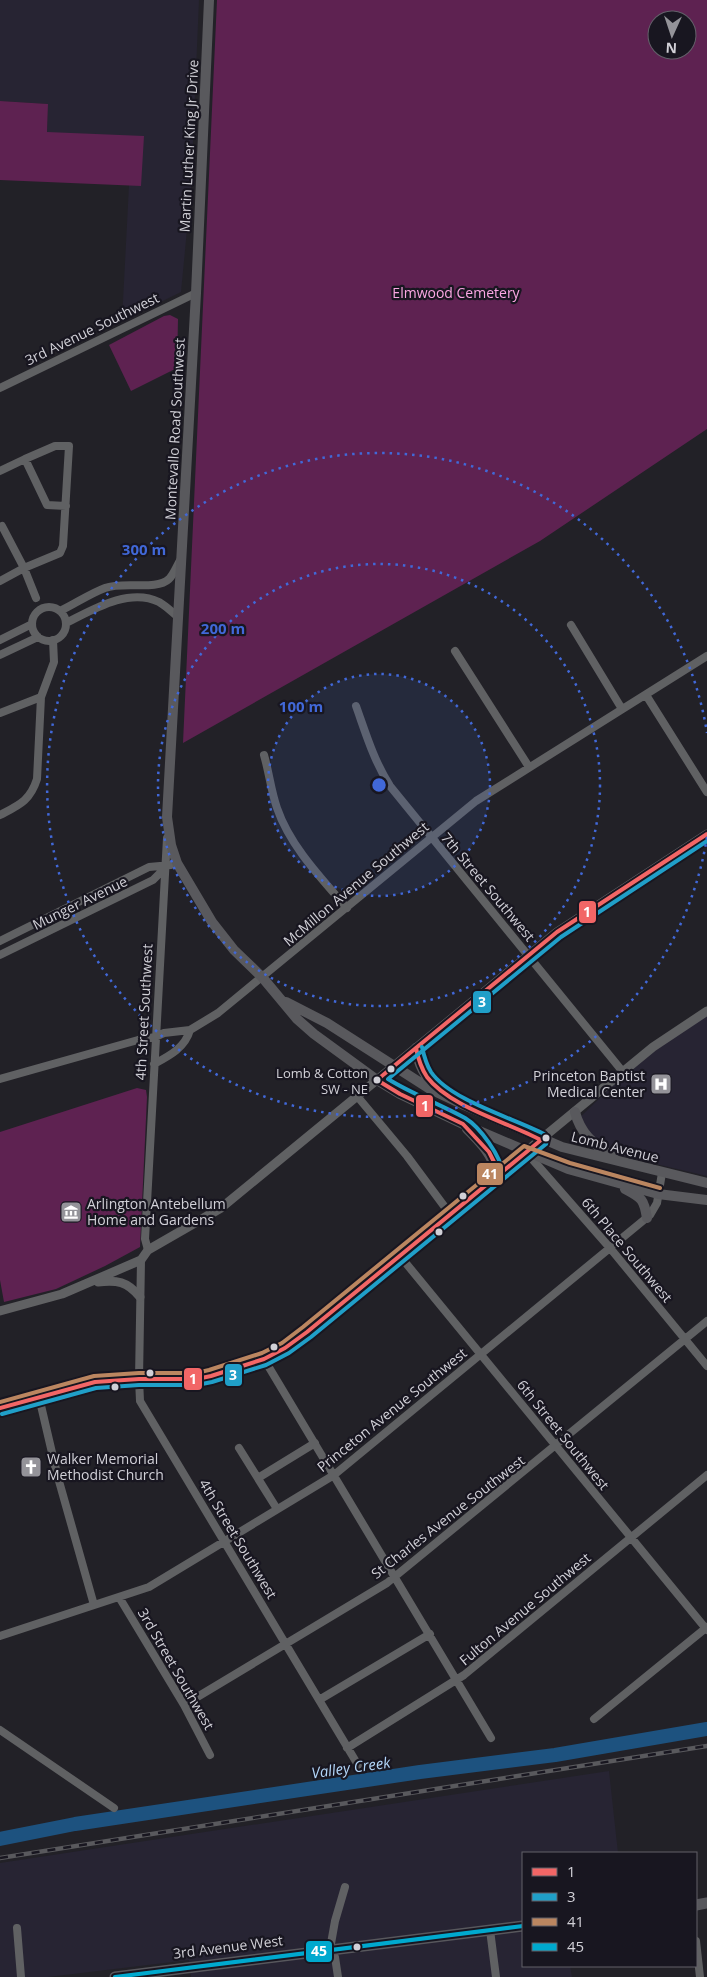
<svg xmlns="http://www.w3.org/2000/svg" width="707" height="1977" font-family="'Open Sans',sans-serif">
  <style>
    .built { fill: #272433 }
    .green { fill: #5e2251; fill-rule: evenodd }
    .lines { fill: none; stroke-linecap: round; stroke-linejoin: round }
    .river { stroke: #1d527f; stroke-width: 14 }
    .minor { stroke: #606163; stroke-width: 8 }
    .tertiary { stroke: #606163; stroke-width: 9 }
    .secondary { stroke: #59595d; stroke-width: 10 }
    .primary { stroke: #58585d; stroke-width: 11 }
    .rail-casing { stroke: #59595d; stroke-width: 4.5 }
    .rail { stroke: #181620; stroke-width: 2.5; stroke-dasharray: 8; stroke-linecap: butt }
    .bus-1-casing { stroke: #181620; stroke-width: 8 }
    .bus-2-casing { stroke: #181620; stroke-width: 8 }
    .bus-3-casing { stroke: #181620; stroke-width: 8 }
    .bus-4-casing { stroke: #181620; stroke-width: 8 }
    .bus-1 { stroke: #f26666; stroke-width: 4 }
    .bus-2 { stroke: #209fc8; stroke-width: 4 }
    .bus-3 { stroke: #bb8660; stroke-width: 4 }
    .bus-4 { stroke: #00a9ce; stroke-width: 4 }
    .ring { fill: none; stroke: #4168d8; stroke-width: 2.5; stroke-dasharray: 2.5 5 }
    .bus-dot { fill: #d1d0d7; stroke: #181620; stroke-width: 2 }
    .labels { text-anchor: middle; stroke-width: 4.5; stroke-linejoin: round; paint-order: stroke }
    .bus-label { font-size: 13px; fill: #d1d0d7; stroke: #181620; text-anchor: end }
    .street-label { font-size: 14px; fill: #d1d0d7; stroke: #181620 }
    .park-label { font-size: 14px; fill: #fba7e3; stroke: #181620 }
    .poi-label { font-size: 14px; fill: #d1d0d7; stroke: #181620; text-anchor: start }
    .water-label { font-size: 15px; font-style: italic; fill: #b2d5f8; stroke: #181620 }
    .centre { fill: #4168d8; stroke: #181620; stroke-width: 2.5 }
    .ring-label { font-size: 15px; text-anchor: middle; font-weight: bold; fill: #4168d8; stroke: #181620; stroke-width: 4.5; stroke-linejoin: round; paint-order: stroke }
    .line-badge { stroke: #181620; stroke-width: 2 }
    .badge-label { font-size: 14px; text-anchor: middle; font-weight: bold; fill: #fff }
  </style>
  <rect width="100%" height="100%" fill="#222127"/>
  <path class="built" d="M0 0H199L191 188 181 292 122 321 129 185H141L47 132 48 104 0 101Z
    M707 1015V1176L597 1150 575 1122 653 1047Z
    M609 1771 618 1853H523V1966H570L572 1977H191L189 1960 48 1977H0V1863Z"/>
  <path class="green" d="M217 0H707V429L540 541 183 743ZM657 20H687V50H657Z
    M0 101 48 104 47 132 144 136 141 186 0 180Z
    M170 315 178 319 177 368 131 391 109 345 164 316Z
    M137 1088 146 1090 147 1097 140 1247 105 1266 56 1289 4 1302 0 1280V1132Z"/>
  <g class="lines">
    <path class="river" d="M0 1839 75 1824 420 1772 555 1755 707 1729"/>
    <path class="minor" d="M0 388 196 293
      M25 459 55 446H69L63 546 60 553 24 568 36 598
      M0 471 25 459 47 505 66 506
      M0 581 24 568 2 526
      M32 624a17 17 0 1 1 34 0a17 17 0 1 1-34 0Z
      M60 611C75 604 89 594 105 588 124 581 156 591 169 579 174 574 177 565 181 559
      M66 623C92 610 129 587 159 602 166 606 172 612 178 617
      M571 625 622 709
      M0 640 32 624
      M455 651 529 767
      M0 655 38 637
      M646 695 707 792
      M356 706C366 734 374 761 390 786L623 1072
      M0 713 41 697
      M264 755C269 772 271 791 277 808 290 846 321 878 347 908
      M0 815C19 805 30 801 37 779L41 697 54 662 53 640
      M0 941 149 867 171 865
      M0 955 153 880 166 867
      M154 1064C169 1056 185 1048 190 1030
      M0 1079 138 1040 155 1037 164 1033 190 1030 218 1013 476 801 707 656
      M357 1096 407 1156 450 1214
      M526 1152 610 1248 707 1366
      M148 1250 145 1239 167 838
      M400 1256 707 1630
      M141 1260 139 1379 140 1401 358 1765
      M264 1359 491 1738
      M39 1397 57 1474 94 1605
      M239 1448 277 1509
      M258 1478 315 1443
      M119 1597 184 1705 210 1755
      M0 1636 149 1587 334 1475 650 1215 657 1203 662 1173
      M319 1700 430 1634
      M184 1705 387 1583 707 1321
      M594 1719 707 1627
      M0 1730 114 1808
      M347 1748 464 1675 707 1475
      M17 1928 21 1977
      M490 1930 496 1977
      M696 1941 700 1977
      M338 1977 335 1957 330 1949 335 1921 345 1887"/>
    <path class="tertiary" d="M98 1282C117 1280 127 1281 140 1297
      M0 1311 62 1294 141 1260 148 1250 221 1208 557 932 707 834
      M0 1408 95 1382 139 1379H197L211 1376 264 1359 285 1348 307 1332 653 1047 707 1011"/>
    <path class="secondary" d="M209 0 196 293 167 817 171 845 177 863 212 922 234 950 262 977 297 1019 314 1034 377 1080 400 1094 463 1124 568 1169 658 1194 707 1200
      M286 1002 327 1023 430 1089 464 1105 562 1147 707 1183
      M416 1048C418 1065 425 1076 436 1087
      M575 1112C581 1136 596 1145 615 1159
      M467 1129C481 1143 493 1155 497 1175
      M625 1189C642 1198 644 1199 647 1218"/>
    <path class="primary" d="M696 1905 707 1903
      M115 1977 523 1926"/>
    <g class="rail-casing">
      <path id="rail" d="M0 1858 707 1746"/>
    </g>
    <use href="#rail" class="rail"/>
    <g class="bus-1-casing">
      <path id="bus-1" d="M497 1175 496 1166 489 1152 463 1124 400 1094 377 1080 557 932 707 834
        M0 1408 95 1382 139 1379H197L211 1376 264 1359 285 1348 307 1332 541 1140C507 1122 450 1107 427 1077 421 1068 418 1058 416 1048"/>
    </g>
    <g class="bus-2-casing">
      <path id="bus-2" d="M503 1174C501 1156 480 1127 465 1118 440 1104 412 1094 388 1079L561 937 707 841
        M2 1414 96 1388 139 1385H197L212 1382 266 1365 289 1353 311 1337 546 1144 547 1139 544 1134C513 1118 450 1100 431 1072 426 1064 424 1056 422 1047"/>
    </g>
    <g class="bus-3-casing">
      <path id="bus-3" d="M0 1402 94 1376 139 1373H196L209 1370 262 1353 282 1343 303 1327 524 1146 570 1163 660 1188"/>
    </g>
    <g class="bus-4-casing">
      <path id="bus-4" d="M115 1977 523 1926"/>
    </g>
    <use href="#bus-1" class="bus-1"/>
    <use href="#bus-2" class="bus-2"/>
    <use href="#bus-3" class="bus-3"/>
    <use href="#bus-4" class="bus-4"/>
  </g>
  <circle cx="379" cy="785" r="111" fill="#4168d8" fill-opacity=".12"/>
  <g class="ring">
    <circle cx="379" cy="785" r="111"/>
    <circle cx="379" cy="785" r="221"/>
    <path d="M707 837A332 332 0 1 1 707 733"/>
  </g>
  <defs>
    <g id="hospital-square" transform="scale(1.125)"><rect x="-9" y="-9" width="18" height="18" rx="4" fill="#949399" stroke="#181620"/><path d="M-5-5h3v3.5h4V-5h3V5h-3V1.5h-4V5h-3Z" fill="#fff"/></g>
    <g id="museum-square" transform="scale(1.125)"><rect x="-9" y="-9" width="18" height="18" rx="4" fill="#949399" stroke="#181620"/><path d="M0-6L6-3V-2H-6V-3ZM-5-1h2V3h-2ZM-1-1h2V3h-2ZM3-1h2V3H3ZM-6 4H6V6H-6Z" fill="#fff"/></g>
    <g id="church-square" transform="scale(1.125)"><rect x="-9" y="-9" width="18" height="18" rx="4" fill="#949399" stroke="#181620"/><path d="M-1.2-6h2.4v3.5h3.3v2.4h-3.3V6h-2.4V-.1h-3.3v-2.4h3.3Z" fill="#fff"/></g>
  </defs>
  <g fill-rule="evenodd">
    <use href="#hospital-square" x="661" y="1084"/>
    <use href="#museum-square" x="71" y="1212"/>
    <use href="#church-square" x="31" y="1467"/>
  </g>
  <g class="bus-dot">
    <circle cx="391" cy="1069" r="4.5"/>
    <circle cx="377" cy="1080" r="4.5"/>
    <circle cx="546" cy="1138" r="4.5"/>
    <circle cx="463" cy="1196" r="4.5"/>
    <circle cx="439" cy="1232" r="4.5"/>
    <circle cx="274" cy="1347" r="4.5"/>
    <circle cx="150" cy="1373" r="4.5"/>
    <circle cx="115" cy="1387" r="4.5"/>
    <circle cx="357" cy="1947" r="4.5"/>
  </g>
  <g class="labels">
    <g class="bus-label">
      <text x="368" y="1078">Lomb &amp; Cotton<tspan x="368" dy="16">SW - NE</tspan></text>
    </g>
    <g class="street-label">
      <text transform="translate(189 146) rotate(-87)" y="5">Martin Luther King Jr Drive</text>
      <text transform="translate(92 329) rotate(-26)" y="5">3rd Avenue Southwest</text>
      <text transform="translate(175 429) rotate(-87)" y="5">Montevallo Road Southwest</text>
      <text transform="translate(356 884) rotate(-40)" y="5">McMillon Avenue Southwest</text>
      <text transform="translate(488 887) rotate(50)" y="5">7th Street Southwest</text>
      <text transform="translate(80 903) rotate(-26)" y="5">Munger Avenue</text>
      <text transform="translate(144 1012) rotate(-87)" y="5">4th Street Southwest</text>
      <text transform="translate(615 1147) rotate(14)" y="5">Lomb Avenue</text>
      <text transform="translate(627 1250) rotate(50)" y="5">6th Place Southwest</text>
      <text transform="translate(392 1410) rotate(-39)" y="5">Princeton Avenue Southwest</text>
      <text transform="translate(563 1435) rotate(51)" y="5">6th Street Southwest</text>
      <text transform="translate(448 1517) rotate(-38)" y="5">St Charles Avenue Southwest</text>
      <text transform="translate(238 1539) rotate(59)" y="5">4th Street Southwest</text>
      <text transform="translate(525 1609) rotate(-40)" y="5">Fulton Avenue Southwest</text>
      <text transform="translate(176 1669) rotate(60)" y="5">3rd Street Southwest</text>
      <text transform="translate(228 1947) rotate(-7)" y="5">3rd Avenue West</text>
    </g>
    <g class="park-label">
      <text x="456" y="298">Elmwood Cemetery</text>
    </g>
    <g class="poi-label">
      <text x="645" y="1081" text-anchor="end">Princeton Baptist<tspan x="645" dy="16">Medical Center</tspan></text>
      <text x="87" y="1209">Arlington Antebellum<tspan x="87" dy="16">Home and Gardens</tspan></text>
      <text x="47" y="1464">Walker Memorial<tspan x="47" dy="16">Methodist Church</tspan></text>
    </g>
    <g class="water-label">
      <text transform="translate(351 1768) rotate(-8)" y="5">Valley Creek</text>
    </g>
  </g>
  <circle cx="379" cy="785" r="8" class="centre"/>
  <g class="ring-label">
    <text x="144" y="555">300 m</text>
    <text x="223" y="634">200 m</text>
    <text x="301" y="712">100 m</text>
  </g>
  <g class="line-badge">
    <rect x="578" y="900" width="19" height="24" rx="5" fill="#f26666"/>
    <rect x="472" y="990" width="20" height="24" rx="5" fill="#209fc8"/>
    <rect x="415" y="1094" width="19" height="24" rx="5" fill="#f26666"/>
    <rect x="476" y="1162" width="28" height="24" rx="5" fill="#bb8660"/>
    <rect x="224" y="1363" width="19" height="24" rx="5" fill="#209fc8"/>
    <rect x="183" y="1367" width="20" height="24" rx="5" fill="#f26666"/>
    <rect x="305" y="1940" width="28" height="23" rx="5" fill="#00a9ce"/>
  </g>
  <g class="badge-label">
    <text x="587" y="917">1</text>
    <text x="482" y="1007">3</text>
    <text x="425" y="1111">1</text>
    <text x="490" y="1179">41</text>
    <text x="233" y="1380">3</text>
    <text x="193" y="1384">1</text>
    <text x="319" y="1956">45</text>
  </g>
  <rect x="522" y="1852" width="175" height="115" fill="#181620" stroke="#626069"/>
  <rect x="532" y="1868" width="25" height="8" fill="#f26666" stroke="#626069"/>
  <text x="567" y="1877" font-size="15" fill="#d1d0d7">1</text>
  <rect x="532" y="1893" width="25" height="8" fill="#209fc8" stroke="#626069"/>
  <text x="567" y="1902" font-size="15" fill="#d1d0d7">3</text>
  <rect x="532" y="1918" width="25" height="8" fill="#bb8660" stroke="#626069"/>
  <text x="567" y="1927" font-size="15" fill="#d1d0d7">41</text>
  <rect x="532" y="1943" width="25" height="8" fill="#00a9ce" stroke="#626069"/>
  <text x="567" y="1952" font-size="15" fill="#d1d0d7">45</text>
  <g transform="translate(672 35) rotate(183)"><circle r="24" fill="#181620" stroke="#626069"/>
  <path d="M0-4L9 19L0 12L-9 19Z" fill="#949399"/>
  <text y="-8" font-size="14" font-weight="bold" text-anchor="middle" fill="#d1d0d7">N</text>
  </g>
</svg>
